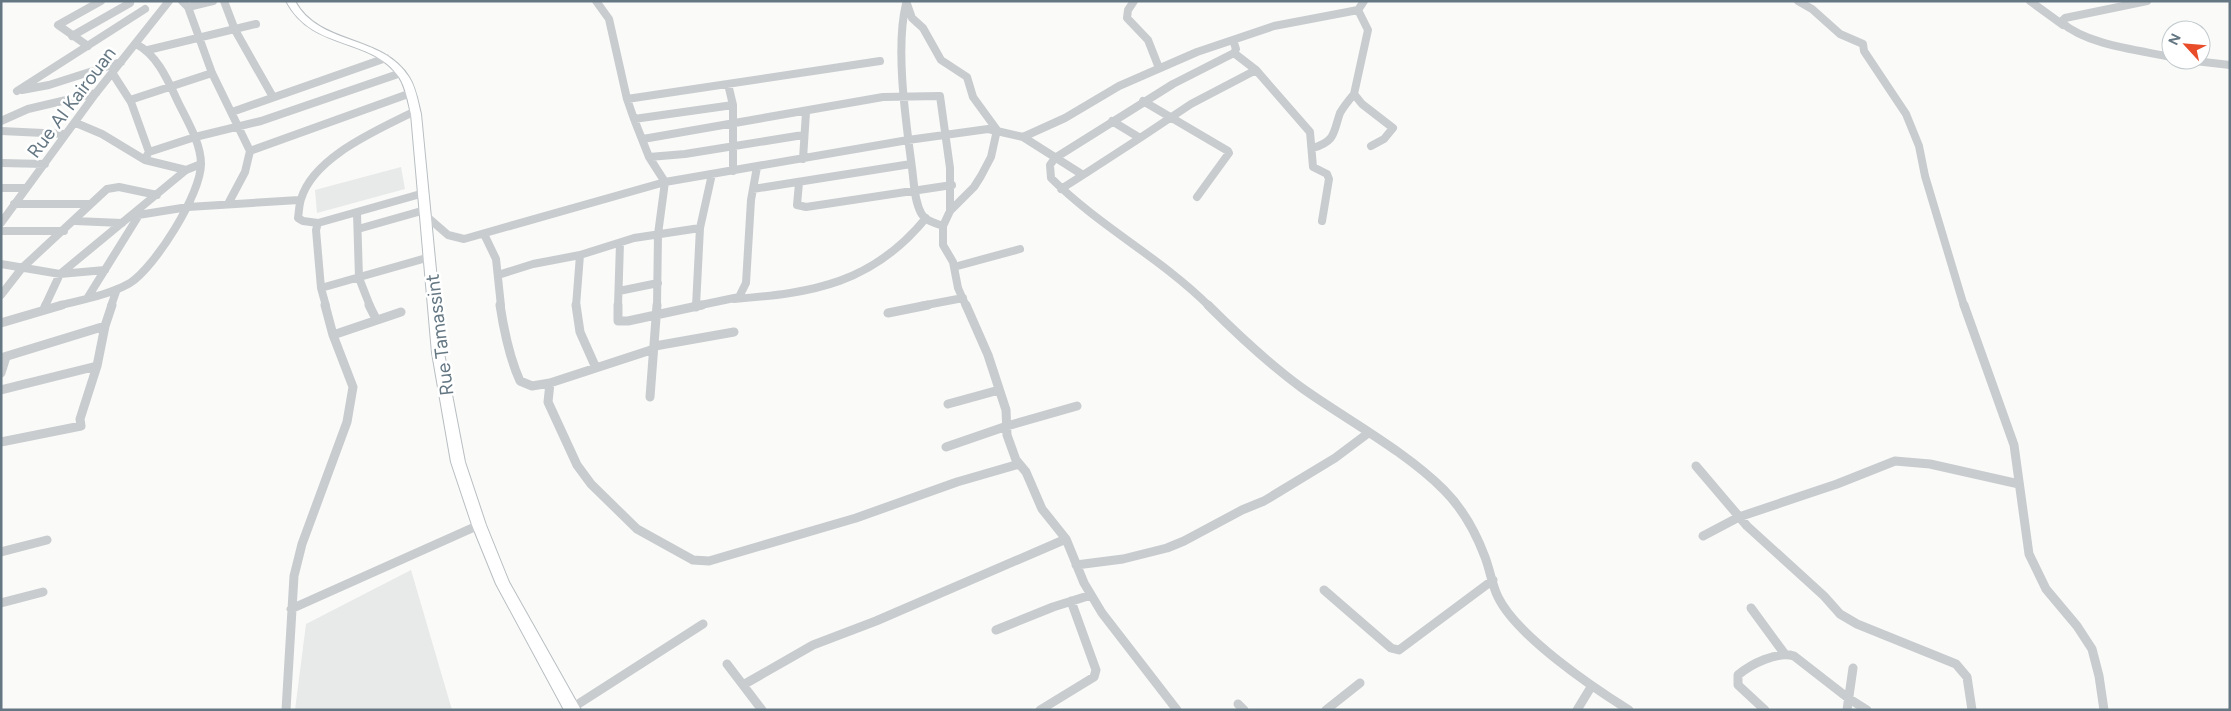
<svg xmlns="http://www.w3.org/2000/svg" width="2231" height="711" font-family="Figtree,sans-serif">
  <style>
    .built { fill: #e8e9e9 }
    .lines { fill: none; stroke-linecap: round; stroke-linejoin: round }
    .secondary-casing { stroke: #b8bec2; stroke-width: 2 }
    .street-far1 { stroke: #c8cccf; stroke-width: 8 }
    .street { stroke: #c8cccf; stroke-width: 9 }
    .secondary { fill: #fff; fill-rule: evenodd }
    .labels { text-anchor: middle; stroke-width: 5; stroke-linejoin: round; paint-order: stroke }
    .street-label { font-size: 19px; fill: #647783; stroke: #fff }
  </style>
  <rect width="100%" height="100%" fill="#fafaf8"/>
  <path class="built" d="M401 167 405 189 317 213 315 190Z
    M411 570 452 710H295L306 624Z"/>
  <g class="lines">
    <g class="secondary-casing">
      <path id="secondary" d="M286 1H295C319 46 382 34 409 77 416 88 418 102 421 114L444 353 465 462 486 525 509 582 581 710H564L496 584 472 525 451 462 432 353 411 114C408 102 406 88 399 77 371 36 313 52 286 1Z"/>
    </g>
    <path class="street-far1" d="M182 1 188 7 212 73 250 151 245 172 228 204
      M224 1 235 30 273 97
      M596 1 609 19 627 99 634 119 649 157 665 182 658 234 657 306
      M906 1 912 18 923 28 941 60 967 77 973 97 997 130 991 157 981 176 974 187 950 211 943 226V245L953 262 958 288 966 306
      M1134 1 1128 10 1127 18 1148 40 1159 68
      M1798 1 1812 9 1840 34 1863 44 1864 51 1906 114 1919 146 1925 176 1964 306
      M2030 1 2063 25
      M2147 1 2065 18 2061 22C2087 45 2138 50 2171 57
      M906 4C895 48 906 122 912 168 914 182 914 200 921 213 925 221 935 223 943 226
      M188 7 213 1
      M1358 10 1368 30 1354 94 1362 104 1393 128 1384 139 1371 146
      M72 36 130 3
      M88 46 58 25 101 1
      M148 50 256 24
      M2186 60 2230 65
      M1256 70 1310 132 1313 167 1327 174 1329 179 1322 221
      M113 74 131 102 149 152 146 157
      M728 84 733 105V171
      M22 90 49 85 121 62
      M17 91 145 9
      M627 99 880 61
      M130 100 212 73
      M1143 101 1228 151 1229 153 1197 197
      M415 111C378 130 314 156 301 199 299 205 299 212 298 218L303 221 318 223 424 193
      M232 112 386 58
      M634 119 733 105
      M1 121 28 109 96 93
      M76 123 102 134 145 160 186 170
      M1 131 65 134
      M1023 137 1065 118 1119 86 1197 52 1274 26 1358 10 1364 1
      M1140 138 1191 104 1256 70 1234 53
      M643 139 883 97 940 96 950 168V211
      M1313 148C1336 141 1333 133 1340 113 1344 106 1349 100 1354 94
      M250 151 411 93
      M149 152 195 137 261 121 401 73
      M649 157 685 154 803 135
      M803 159 806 112
      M1 163 45 164
      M799 183 797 205 806 207 952 185
      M1 188H25
      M753 189 911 164
      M1061 189 1083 175
      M14 204H90
      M357 213 359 278 370 306
      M425 215 448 235 464 239 665 182 908 140 988 129 1023 137 1083 175 1140 138 1112 121
      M132 216 188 207 299 200
      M75 221 122 223
      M1 223 96 93 169 1
      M318 223 316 230 321 288 326 306
      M358 229 425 210
      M1 231H64
      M484 234 496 259 501 306
      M1 264 60 274 105 270
      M954 267 1020 249
      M498 275 533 264 580 255 634 238 700 228
      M321 288 430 257
      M619 291 658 283
      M1 295 22 268 107 189 119 187 157 195
      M88 297 139 215
      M734 299C814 293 873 283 926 218
      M45 306 60 274 186 170 201 164
      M58 306C81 300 109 295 130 283 155 267 201 194 201 164 201 144 188 122 179 104 169 83 158 55 136 44
      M111 306 117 289
      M576 306 580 255
      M618 306 620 243
      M696 306 739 297 746 283 751 200 757 167
      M696 306 700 228 712 174
      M921 306 963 298
      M1209 306C1161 258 1100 227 1051 178L1050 165 1055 158 1173 84 1234 53 1236 49 1233 40"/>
    <path class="street" d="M369 305 376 319
      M500 305C504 331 509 357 520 381L532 386 550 383 654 349
      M576 305 580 332 596 368
      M618 305V321H628L702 305
      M966 305 988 355 1006 410 1007 435 1016 460 1026 472 1042 509 1066 539 1084 583 1102 613 1177 710
      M1208 305C1238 335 1268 363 1302 388 1347 420 1405 451 1444 490 1462 508 1476 533 1485 557 1490 570 1492 585 1498 597 1517 636 1592 687 1629 710
      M1964 305 2014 445 2029 554 2046 589 2077 626 2092 649 2099 676 2104 710
      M696 307V305
      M44 309 46 305
      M888 313 928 305
      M1 323 62 305
      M333 335 401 312
      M655 346 734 332
      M1 358 105 326
      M1 373 6 357
      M550 383 548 402 577 465 591 484 637 529 693 560 709 561 856 518 957 482 1019 464
      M1 390 97 366
      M650 397 657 305
      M948 404 999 390
      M1 442 81 426 80 419 97 366 105 326 112 305
      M946 447 1007 426 1077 406
      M1696 466 1747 526 1824 596 1840 614 1857 624 1956 664 1967 677 1972 710
      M1703 536 1739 517 1837 484 1895 461 1930 464 2019 484
      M1 552 47 540
      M1076 565 1123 559 1167 548 1184 541 1242 510 1264 501 1335 458 1367 434
      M1324 590 1391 648 1399 650 1493 580
      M1 603 43 592
      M1751 608 1784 653
      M291 609 479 525
      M996 630 1053 607 1091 595
      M727 664 762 710
      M743 685 813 645 876 621 1066 539
      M1238 704 1244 710
      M572 708 703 624
      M286 710 294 576 302 544 347 422 353 387 333 335 325 305
      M1040 710 1094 677 1096 670 1071 601
      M1326 710 1360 683
      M1577 710 1591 687
      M1765 710 1738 685V675C1751 664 1777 651 1794 656L1848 698 1867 710
      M1847 710 1853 668"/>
    <use href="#secondary" class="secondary"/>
  </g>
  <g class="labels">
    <g class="street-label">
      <text transform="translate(71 102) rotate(-53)" y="7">Rue Al Kairouan</text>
      <text transform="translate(439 335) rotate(-97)" y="7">Rue Tamassint</text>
    </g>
  </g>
  <rect width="2231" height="711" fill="none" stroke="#647783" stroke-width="5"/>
  <g transform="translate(2186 45) rotate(296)"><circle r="24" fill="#ffffff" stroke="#c1c9cd"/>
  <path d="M0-4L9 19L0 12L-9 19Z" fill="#e84c29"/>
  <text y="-8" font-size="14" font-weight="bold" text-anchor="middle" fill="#647783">N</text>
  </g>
</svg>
